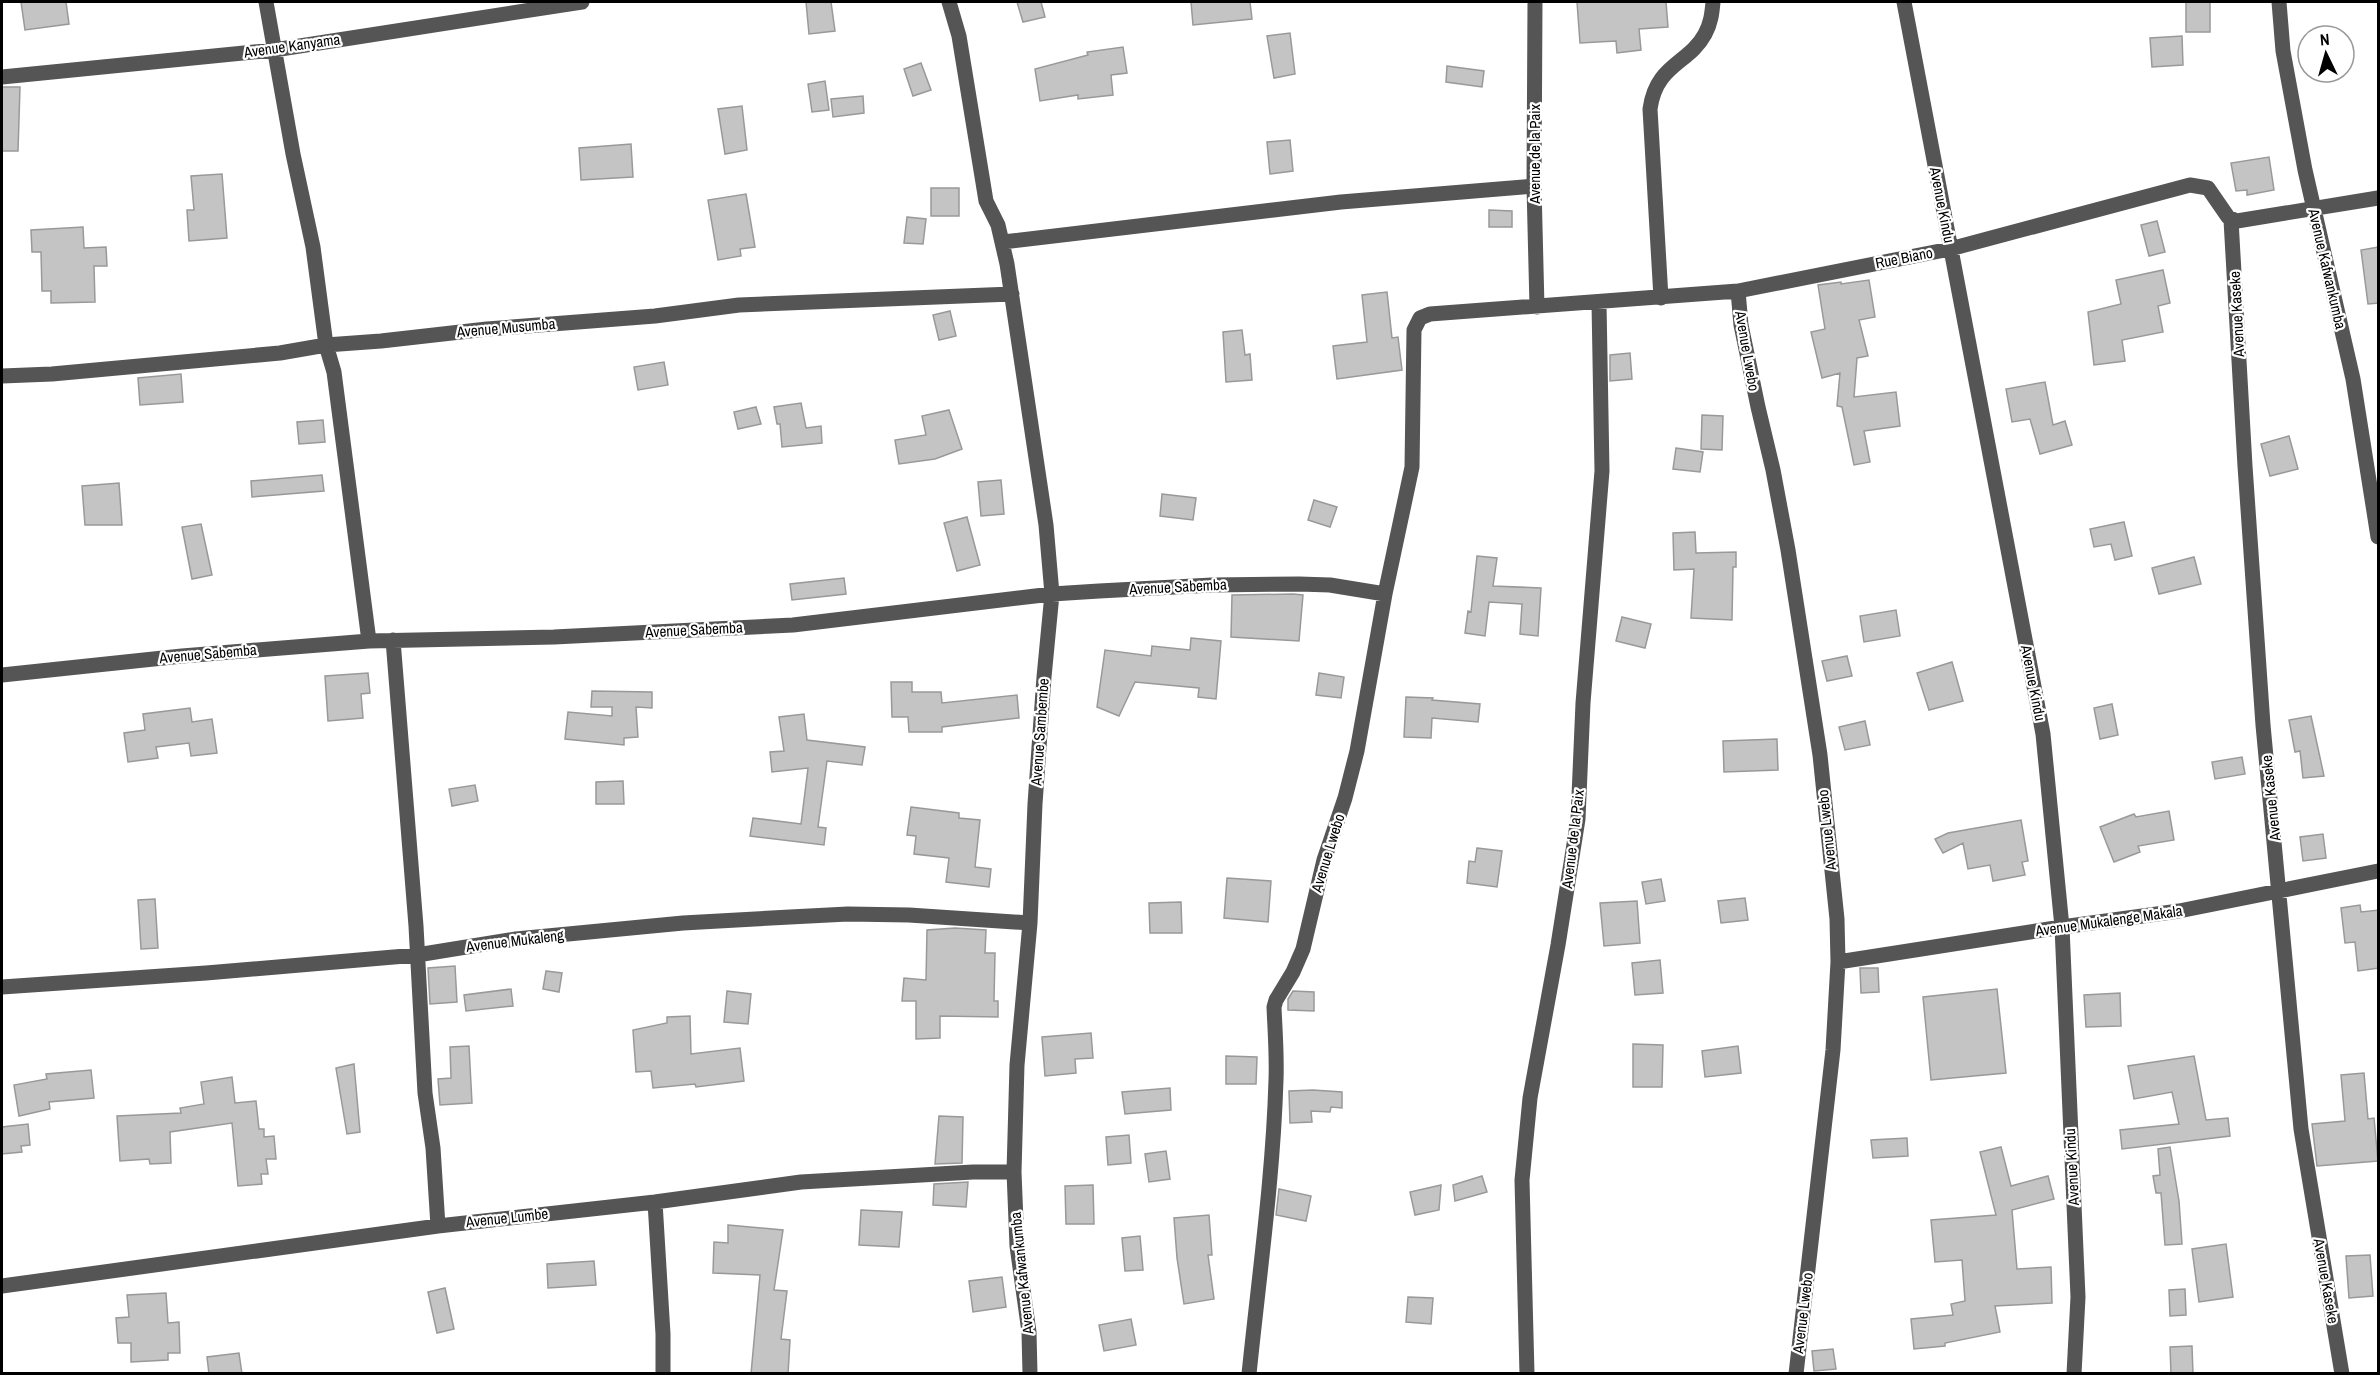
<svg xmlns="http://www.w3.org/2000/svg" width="2380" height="1375" font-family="'Archivo Narrow',sans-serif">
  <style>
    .building { fill: #c4c4c4; stroke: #999; stroke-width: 1.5 }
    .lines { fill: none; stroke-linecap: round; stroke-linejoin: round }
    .minor { stroke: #555; stroke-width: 15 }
    .labels { text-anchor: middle; stroke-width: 4.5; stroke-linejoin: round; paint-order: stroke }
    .street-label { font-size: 15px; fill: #000; stroke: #fff }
  </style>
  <rect width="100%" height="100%" fill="#fff"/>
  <path class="building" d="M21 2H66L69 24 25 30Z
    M806 2H831L835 31 809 34Z
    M1017 2H1041L1045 17 1023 22Z
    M1191 2H1250L1252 19 1193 25Z
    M1577 2H1666L1668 27 1639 29 1641 50 1617 53 1616 41 1580 43Z
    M2186 2H2210V32H2186Z
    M1290 33 1295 74 1274 78 1267 36Z
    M2182 36 2183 65 2152 67 2150 38Z
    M1123 47 1127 73 1111 75 1113 95 1078 99V95L1040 101 1035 69 1088 55 1087 52Z
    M921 63 931 90 913 96 904 69Z
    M1447 66 1484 71 1482 87 1446 82Z
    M825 81 829 110 812 112 808 84Z
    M2 87H20L18 151H2Z
    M863 96 864 113 833 117 831 99Z
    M742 106 747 150 725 154 718 109Z
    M1290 140 1293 171 1270 174 1267 142Z
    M631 144 633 177 581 180 579 148Z
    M2269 157 2274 190 2247 195V190L2236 191 2231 163Z
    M222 174 227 238 189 241 187 210H194L191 176Z
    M931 188H959V216H931Z
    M746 194 755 247 740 249 741 256 718 260 708 200Z
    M1489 210 1512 211V227H1489Z
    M907 217 926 219 923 244 904 243Z
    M2157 221 2165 252 2149 256 2141 225Z
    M83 227 84 248 106 247 107 266H94L95 302 51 303V291H42L41 252H32L31 230Z
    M2379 247V303L2368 304 2361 250Z
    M2163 270 2170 303 2158 306 2163 332 2122 340 2125 361 2094 365 2088 312 2121 304 2116 280Z
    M1869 280 1875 317 1859 320 1868 356 1857 358 1854 397 1896 392 1900 426 1864 431 1870 462 1854 465 1842 407 1837 406 1840 373 1822 378 1811 332 1825 329 1818 285 1841 282V284Z
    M1387 292 1392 338 1398 337 1402 370 1337 379 1333 346 1367 342 1362 295Z
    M950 311 956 336 939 340 933 315Z
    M1242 330 1245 355 1250 354 1252 380 1226 382 1223 332Z
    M1630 353 1632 379 1610 381V355Z
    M664 362 668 385 638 390 634 367Z
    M181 374 183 402 140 405 138 378Z
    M2045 382 2053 425 2065 421 2072 445 2040 454 2030 419 2012 422 2006 389Z
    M801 403 806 428 821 426 822 443 782 447 780 424H777L774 407Z
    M756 407 761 424 738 429 734 412Z
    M949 410 962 449 935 459 899 464 895 440 926 435 922 416Z
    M1702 415 1723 416 1722 450 1701 449Z
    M323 420 325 442 299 444 297 422Z
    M2289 436 2298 469 2270 476 2261 444Z
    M1676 448 1703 452 1700 472 1673 469Z
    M322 475 324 491 252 497 251 481Z
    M1001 480 1004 514 981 516 978 482Z
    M119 483 122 525H85L82 486Z
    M1162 494 1196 498 1193 520 1160 516Z
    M1314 500 1337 507 1330 527 1308 520Z
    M967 517 980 565 957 571 944 523Z
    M2124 522 2132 556 2115 560 2111 544 2094 547 2090 529Z
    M201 524 212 575 192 579 182 527Z
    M1695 532 1696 553 1736 552V567H1733L1732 620 1691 618 1694 569 1674 570 1673 533Z
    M1477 556 1497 558 1493 586 1541 588 1538 636 1520 634 1522 604 1489 602 1485 636 1465 633 1468 611 1471 612Z
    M2194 557 2201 584 2159 594 2152 568Z
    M844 578 846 594 792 600 790 584Z
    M1293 594 1303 595 1299 641 1231 637 1232 595Z
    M1896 610 1900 636 1864 642 1860 616Z
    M1622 617 1651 624 1645 648 1616 641Z
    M1191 638 1221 641 1216 699 1198 697 1199 688 1135 682 1119 716 1097 707 1105 650 1151 656 1152 646 1190 650Z
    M1847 656 1852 676 1827 681 1822 661Z
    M1952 662 1963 701 1929 710 1917 673Z
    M368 673 370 693 361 694 363 718 328 721 325 676Z
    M1319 673 1344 677 1341 698 1316 695Z
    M891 682H912V692H941L942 703 1017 695 1019 718 942 727V732H909L908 717H892Z
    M592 691 652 692V708L636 707 638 737 624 738V745L565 739 568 712 612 716V707H591Z
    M1406 697 1433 698 1432 700 1480 704 1478 722 1432 718 1431 738 1404 737Z
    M2112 704 2118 735 2100 739 2094 708Z
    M190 708 192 722 212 719 217 753 191 756 189 743 156 747 158 758 128 762 124 733 145 730 143 714Z
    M804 714 807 740 865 747 862 765 827 761 818 827 826 828 824 845 750 836 753 818 801 824 808 768 772 772 770 752 784 751 779 717Z
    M2311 716 2324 776 2303 778 2300 751 2295 752 2289 720Z
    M1865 721 1870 745 1845 750 1839 727Z
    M1777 739 1778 770 1724 772 1723 741Z
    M2242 757 2245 774 2215 779 2212 762Z
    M623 781 624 804H596V782Z
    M475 785 478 801 452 806 449 789Z
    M911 807 959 813V818L980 820 975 867 991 869 989 887 946 882 949 858 914 854 916 836 907 835Z
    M2169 811 2174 840 2138 846 2140 852 2114 862 2100 827 2134 814 2136 817Z
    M2021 820 2028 861 2022 862 2025 875 1993 881 1990 865 1968 869 1963 843 1943 853 1935 839 1948 833Z
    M2323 834 2326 858 2303 861 2300 837Z
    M1477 848 1502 851 1497 887 1467 883 1469 861 1475 862Z
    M1227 878 1271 881 1268 922 1224 918Z
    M1661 879 1665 901 1646 904 1642 882Z
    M1745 898 1748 920 1721 923 1718 901Z
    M155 899 158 948 141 949 138 900Z
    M1637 901 1640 943 1604 946 1600 903Z
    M1181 902 1182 933H1150L1149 903Z
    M2360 905 2361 912 2379 910V968L2358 971 2355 942 2345 943 2341 908Z
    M955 928 986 930 985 953H995L994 1001H998V1017L940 1016V1038L916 1039V1001H902L904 978 926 980 927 930Z
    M1660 960 1663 993 1635 995 1632 963Z
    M455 966 457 1002 430 1004 428 968Z
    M1860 968H1878L1879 992 1861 993Z
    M546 971 562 973 559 992 543 989Z
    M511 989 513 1006 466 1011 464 995Z
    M1997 989 2006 1073 1931 1080 1923 997Z
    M727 991 751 994 748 1024 724 1022Z
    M1293 991 1314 992V1011L1288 1010V999Z
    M2120 993 2121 1026 2086 1027 2084 995Z
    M690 1016 691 1054 740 1048 744 1081 696 1087 695 1084 653 1088 651 1071 636 1072 633 1030 667 1023V1017Z
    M1091 1033 1093 1058 1075 1059 1076 1073 1045 1076 1042 1037Z
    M1633 1044 1663 1045 1662 1087H1633Z
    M469 1046 472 1103 440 1105 438 1079 451 1078 450 1047Z
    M1738 1046 1741 1073 1705 1077 1702 1051Z
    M1226 1056 1257 1057 1256 1084H1226Z
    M2194 1056 2206 1120 2228 1118 2230 1136 2122 1149 2120 1130 2179 1124 2172 1092 2134 1099 2128 1066Z
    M354 1064 360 1132 347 1134 336 1068Z
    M91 1070 94 1098 49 1102 50 1109 19 1116 14 1085 47 1079 46 1074Z
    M2364 1073 2368 1119 2374 1118 2378 1161 2317 1166 2312 1124 2345 1121 2341 1075Z
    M232 1077 235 1103 256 1101 259 1129H264V1137L274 1136 276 1159H266L268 1174H261L262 1184 238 1186 232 1123 170 1132 171 1163 150 1164 149 1159 120 1161 117 1116 181 1113 180 1108 204 1104 201 1082Z
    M1170 1088 1171 1110 1125 1114 1122 1092Z
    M1313 1090 1342 1092V1108L1331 1107 1330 1112 1311 1111 1312 1122 1290 1123 1289 1091Z
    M939 1116 963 1117 962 1163 935 1164Z
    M28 1124 30 1145 21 1146 22 1152 2 1154V1127Z
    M1129 1135 1131 1163 1108 1165 1106 1137Z
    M1907 1138 1908 1156 1873 1158 1871 1140Z
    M2001 1147 2011 1186 2048 1176 2054 1199 2012 1210 2017 1269 2051 1267 2052 1303 1995 1306 2000 1332 1945 1343V1346L1914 1349 1911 1319 1953 1315 1951 1304 1965 1301 1962 1260 1935 1262 1931 1220 1996 1215 1980 1152Z
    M2170 1147 2179 1201 2182 1244 2165 1245 2161 1193H2156L2153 1176 2160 1175 2158 1149Z
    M1166 1151 1170 1179 1149 1182 1145 1154Z
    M1482 1176 1487 1192 1455 1201 1453 1185Z
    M968 1182 966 1207 933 1205 934 1184Z
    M1093 1185 1094 1224H1066L1065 1186Z
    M1441 1185 1439 1210 1415 1215 1410 1192Z
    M1279 1189 1311 1196 1306 1221 1276 1215Z
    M861 1210 902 1212 899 1247 859 1245Z
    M1209 1215 1212 1255H1208L1214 1299 1184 1304 1177 1258 1174 1218Z
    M728 1225 783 1230 774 1290 787 1291 781 1339 790 1340 788 1374H751L760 1275 713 1273 714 1242 728 1243Z
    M1140 1236 1143 1270 1125 1271 1122 1238Z
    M2226 1244 2233 1297 2199 1302 2192 1249Z
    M2370 1255 2373 1296 2349 1298 2346 1256Z
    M594 1261 596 1285 548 1288 547 1264Z
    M1002 1277 1006 1307 973 1312 969 1281Z
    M445 1288 454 1329 437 1333 428 1292Z
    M2185 1289 2186 1315 2170 1316 2169 1290Z
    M166 1293 168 1323 179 1322 180 1353H168V1360L131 1362V1343H118L116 1318 129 1317 127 1295Z
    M1408 1297 1433 1298 1431 1324 1406 1322Z
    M1131 1319 1136 1345 1104 1351 1099 1325Z
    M2192 1346 2193 1374H2171L2170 1347Z
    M1833 1349 1836 1369 1814 1371 1812 1351Z
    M239 1353 242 1374H209L207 1357Z"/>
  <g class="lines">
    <path class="minor" d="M266 2 293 154 313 247 326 345 334 372 369 641
      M949 2 959 36 986 201 998 225 1007 264 1046 525 1052 594 1044 677 1035 804 1030 923 1017 1065 1014 1172 1017 1246 1029 1332 1030 1374
      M1535 2 1534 186 1537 307
      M1904 2 2043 734 2062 927 2078 1297 2074 1374
      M2279 2 2283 51 2305 170 2353 379 2378 537
      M2 77 274 50 582 2
      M2231 220 2245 466 2263 725 2301 1129 2342 1374
      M1003 242 1341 202 1534 186
      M1738 291 1741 325 1758 407 1773 470 1788 550 1820 755 1837 919 1838 962 1833 1050 1796 1374
      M1661 298 1650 109C1656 64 1689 64 1705 34 1711 23 1712 13 1713 2
      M2 376 52 374 280 353 326 345 381 341 487 329 655 316 739 305 1012 294
      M393 640 416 926 425 1093 433 1148 438 1226
      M2 675 182 656 369 641 554 637 793 625 1052 594 1099 591 1212 585 1299 584 1330 585 1385 594
      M1838 962 2062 927 2179 911 2378 871
      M2 987 206 973 417 955 516 939 683 923 790 917 848 914 909 915 1030 923
      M655 1202 663 1334V1374
      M2 1286 438 1226 655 1202 801 1182 973 1172H1014
      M1249 1374C1259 1276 1273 1179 1276 1080 1277 1056 1275 1031 1274 1007L1276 1000 1293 972 1303 949 1324 860 1345 798 1357 751 1385 594 1412 467 1414 330 1420 318 1430 314 1738 291 1950 249 2190 185 2208 188 2228 217 2237 221 2378 198
      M1527 1374 1522 1180 1530 1098 1558 945 1578 819 1583 703 1602 471 1599 303"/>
  </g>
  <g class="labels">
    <g class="street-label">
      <text transform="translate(292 46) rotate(-8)" y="5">Avenue Kanyama</text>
      <text transform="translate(1535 154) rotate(-90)" y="5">Avenue de la Paix</text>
      <text transform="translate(1942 205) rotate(79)" y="5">Avenue Kindu</text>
      <text transform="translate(1904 258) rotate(-11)" y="5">Rue Biano</text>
      <text transform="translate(2327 269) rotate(77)" y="5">Avenue Kafwankumba</text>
      <text transform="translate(2237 314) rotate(-93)" y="5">Avenue Kaseke</text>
      <text transform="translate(506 328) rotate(-5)" y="5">Avenue Musumba</text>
      <text transform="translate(1747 351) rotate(80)" y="5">Avenue Lwebo</text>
      <text transform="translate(1178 587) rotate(-3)" y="5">Avenue Sabemba</text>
      <text transform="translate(694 630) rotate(-3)" y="5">Avenue Sabemba</text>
      <text transform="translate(208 654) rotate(-5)" y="5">Avenue Sabemba</text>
      <text transform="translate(2033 683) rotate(79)" y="5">Avenue Kindu</text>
      <text transform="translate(1040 732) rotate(-86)" y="5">Avenue Sambembe</text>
      <text transform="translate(2271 798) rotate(-96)" y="5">Avenue Kaseke</text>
      <text transform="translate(1827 830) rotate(-96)" y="5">Avenue Lwebo</text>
      <text transform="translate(1573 839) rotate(-83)" y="5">Avenue de la Paix</text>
      <text transform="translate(1328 853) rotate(-73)" y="5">Avenue Lwebo</text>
      <text transform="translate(2109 921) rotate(-8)" y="5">Avenue Mukalenge Makala</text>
      <text transform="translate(515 941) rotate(-7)" y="5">Avenue Mukaleng</text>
      <text transform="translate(2072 1167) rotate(-93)" y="5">Avenue Kindu</text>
      <text transform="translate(507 1218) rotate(-6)" y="5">Avenue Lumbe</text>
      <text transform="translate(1022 1273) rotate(-96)" y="5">Avenue Kafwankumba</text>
      <text transform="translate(2326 1281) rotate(80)" y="5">Avenue Kaseke</text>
      <text transform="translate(1803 1313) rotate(-83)" y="5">Avenue Lwebo</text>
    </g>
  </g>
  <rect width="2380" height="1375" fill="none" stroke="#000000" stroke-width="6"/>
  <g transform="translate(2326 54) rotate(355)"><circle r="28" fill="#ffffff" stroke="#999999" stroke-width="1.5"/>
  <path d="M0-4.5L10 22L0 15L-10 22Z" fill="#000000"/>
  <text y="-9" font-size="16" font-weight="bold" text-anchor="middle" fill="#000000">N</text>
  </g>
</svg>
